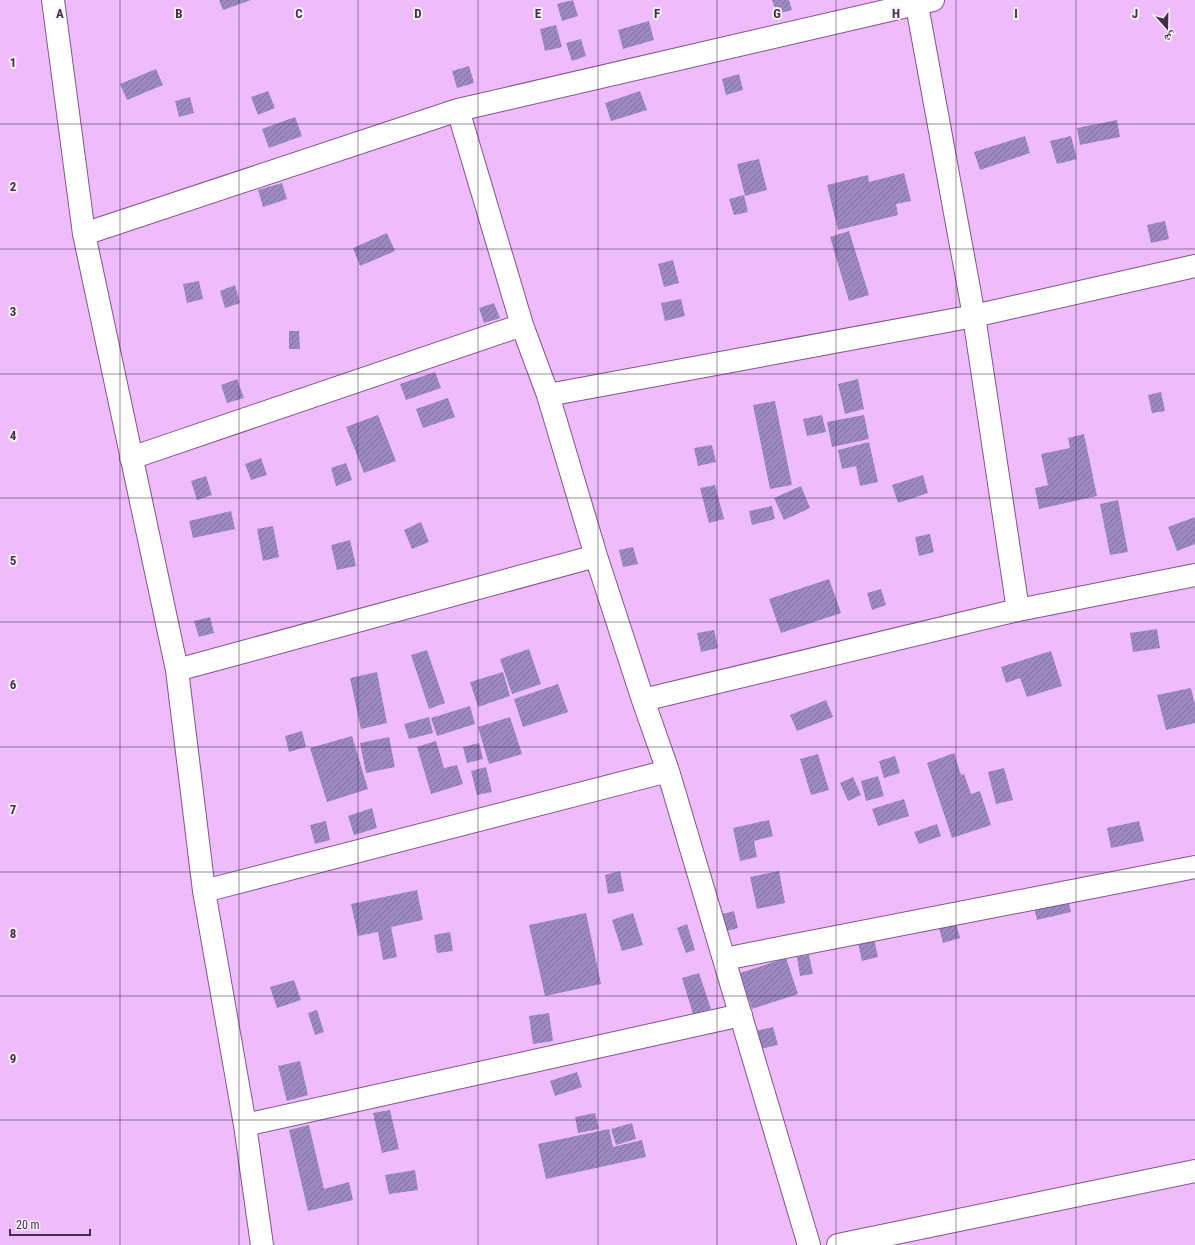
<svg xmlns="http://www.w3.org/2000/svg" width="1195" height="1245" font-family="'Roboto Condensed','Noto Naskh Arabic',sans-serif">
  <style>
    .building { fill: url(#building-hatch) }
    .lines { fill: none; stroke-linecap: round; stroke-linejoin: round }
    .street-casing { stroke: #82548c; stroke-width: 24 }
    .secondary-casing { stroke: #82548c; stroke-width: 24 }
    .street { stroke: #fff; stroke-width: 22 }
    .secondary { stroke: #fff; stroke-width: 22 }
    .grid { fill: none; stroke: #442f48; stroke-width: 1; stroke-opacity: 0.55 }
    .grid-label { font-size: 13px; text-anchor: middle; font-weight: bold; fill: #442f48; stroke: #f9eefb; stroke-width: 4; stroke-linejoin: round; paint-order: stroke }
  </style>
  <defs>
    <pattern id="building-hatch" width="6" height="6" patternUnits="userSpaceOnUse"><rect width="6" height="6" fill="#9c88c2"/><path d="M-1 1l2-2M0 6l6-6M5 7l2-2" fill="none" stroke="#8170a0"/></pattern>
  </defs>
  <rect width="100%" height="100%" fill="#efbcfb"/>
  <path class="building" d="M219 0H251L223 10Z
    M573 0 578 16 562 21 557 4Z
    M772 0H789L792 10 777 14Z
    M649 21 654 40 623 49 618 30Z
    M556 25 562 47 545 51 540 29Z
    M581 39 586 56 572 61 566 43Z
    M469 66 474 83 457 88 452 71Z
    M156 69 163 85 127 100 120 84Z
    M739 74 743 90 726 95 722 79Z
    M268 91 275 108 258 115 251 97Z
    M640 91 647 110 611 121 605 103Z
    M190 97 194 113 179 117 175 101Z
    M295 117 302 136 269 148 262 129Z
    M1117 120 1120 137 1080 145 1077 128Z
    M1025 136 1030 153 980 170 974 152Z
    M1071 136 1077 159 1057 164 1050 141Z
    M759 159 767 190 745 196 737 164Z
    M904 173 911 201 896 204 898 215 838 230 827 185 868 175 869 182Z
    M282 183 287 199 263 207 258 190Z
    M744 195 748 212 734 215 729 199Z
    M1165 221 1169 239 1151 243 1147 225Z
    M849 231 869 295 849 301 830 237Z
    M387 233 395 251 360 266 353 248Z
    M673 260 679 283 664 287 658 264Z
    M199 281 203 299 187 303 183 284Z
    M235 285 240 303 225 308 220 291Z
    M681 299 685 316 665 321 661 303Z
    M494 303 500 318 484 323 479 308Z
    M289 331H299L300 349H289Z
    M435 372 441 388 406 400 400 384Z
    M237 379 244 398 227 403 221 385Z
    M858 379 864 409 845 414 838 384Z
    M1161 392 1165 411 1152 413 1148 395Z
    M448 398 455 417 423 428 416 409Z
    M775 401 792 485 770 489 753 405Z
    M378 415 396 461 364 473 346 427Z
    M822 415 826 432 807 436 803 419Z
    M864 415 869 439 832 447 827 422Z
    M1084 434 1097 496 1039 509 1035 488 1048 485 1041 454 1070 448 1068 438Z
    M869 442 878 482 860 486 856 466 842 469 838 450Z
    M712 445 716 462 698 466 694 448Z
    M261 458 267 475 251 480 245 464Z
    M346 463 352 480 336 486 331 468Z
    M923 475 928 493 898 503 892 485Z
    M206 476 212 495 197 500 191 481Z
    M715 485 724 519 709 523 700 488Z
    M801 486 810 508 784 520 774 498Z
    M1118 500 1128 552 1110 555 1100 504Z
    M772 506 775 519 752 525 749 511Z
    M231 511 235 529 193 538 189 521Z
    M1195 517V544L1177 551 1168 527Z
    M421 522 429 542 412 549 404 530Z
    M273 526 279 557 263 561 257 529Z
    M930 534 934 552 919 556 915 537Z
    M350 540 356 566 337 570 331 545Z
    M633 547 638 564 623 567 619 550Z
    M829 579 841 613 781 633 769 599Z
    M881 589 886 605 872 610 867 593Z
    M210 617 214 633 199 637 194 621Z
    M1157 629 1160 648 1133 652 1130 633Z
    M714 630 718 648 701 652 697 633Z
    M529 649 541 684 512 694 500 659Z
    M427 650 445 703 429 709 411 655Z
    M1051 651 1062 686 1027 697 1020 678 1006 683 1001 667Z
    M377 672 387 723 361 729 350 678Z
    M503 672 510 696 478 707 470 682Z
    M558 684 568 712 523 727 514 699Z
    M1191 688 1195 705V723L1166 730 1157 695Z
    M826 700 833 717 797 731 790 715Z
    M470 706 475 724 437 736 431 718Z
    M429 717 433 733 409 739 404 724Z
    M510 717 522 754 489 764 478 727Z
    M302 731 306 747 289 752 285 736Z
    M352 736 368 789 327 802 310 748Z
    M389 737 395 767 366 773 360 743Z
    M436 741 444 768 457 765 463 784 431 794 417 747Z
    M479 743 483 759 467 763 463 747Z
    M954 753 961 775 964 774 971 794 980 791 991 825 952 838 927 763Z
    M818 754 829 790 811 795 800 759Z
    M895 756 900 773 884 778 879 761Z
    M486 767 492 792 477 795 471 771Z
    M1004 768 1013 800 996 804 988 772Z
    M878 776 884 796 866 801 861 781Z
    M853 777 861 795 848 801 840 783Z
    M904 799 909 816 878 826 872 809Z
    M372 808 377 828 354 835 348 816Z
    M769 820 773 836 754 841 757 857 740 861 733 828Z
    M326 821 330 840 315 844 310 825Z
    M1139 821 1144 841 1111 848 1107 828Z
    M937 824 941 836 919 844 914 832Z
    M620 871 624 891 608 894 605 875Z
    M779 871 785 903 757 909 750 877Z
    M417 890 423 920 391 927 397 957 383 960 378 932 358 936 351 904Z
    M1067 895 1071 912 1037 920 1033 903Z
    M734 911 738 928 719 933 715 916Z
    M586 913 601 984 545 996 529 925Z
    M633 913 643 945 622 951 612 920Z
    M955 920 960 938 943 943 938 924Z
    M687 924 695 950 686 953 677 928Z
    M450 932 453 951 437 953 434 935Z
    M874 939 878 957 862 961 858 943Z
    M809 955 813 974 800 976 797 957Z
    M786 958 798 994 752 1009 740 973Z
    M699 973 711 1009 693 1014 682 978Z
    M294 980 301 1000 277 1008 270 987Z
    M317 1010 324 1032 315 1035 308 1013Z
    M549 1013 553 1041 533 1044 529 1016Z
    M773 1027 778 1045 760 1049 755 1031Z
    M300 1061 308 1095 287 1101 278 1066Z
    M577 1072 582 1087 555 1096 550 1081Z
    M390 1110 399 1149 382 1153 373 1113Z
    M595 1113 599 1129 578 1133 575 1117Z
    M632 1123 636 1139 616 1145 611 1129Z
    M309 1125 324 1189 349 1182 353 1200 308 1211 289 1130Z
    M609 1129 613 1147 642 1140 646 1157 546 1179 538 1144Z
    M415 1170 418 1190 389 1194 385 1175Z"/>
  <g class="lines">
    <g class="street-casing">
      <path id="street" d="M53 0 84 234 177 670 204 891 245 1125 262 1245
        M916 0 974 316 1018 610
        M458 110 522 325 548 395 596 556 643 700 668 771 809 1245
        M84 234 458 110 933 0
        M548 395 974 316 1195 266
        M131 458 522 325
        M177 670 596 556
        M643 700 1018 610 1195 575
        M204 891 668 771
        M724 959 1195 867
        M245 1125 741 1015"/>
    </g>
    <g class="secondary-casing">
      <path id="secondary" d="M838 1245 1195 1171"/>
    </g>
    <use href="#street" class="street"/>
    <use href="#secondary" class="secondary"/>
  </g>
  <path class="grid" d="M120 0V1245M239 0V1245M358 0V1245M478 0V1245M598 0V1245M717 0V1245M836 0V1245M956 0V1245M1076 0V1245M0 124H1195M0 249H1195M0 374H1195M0 498H1195M0 622H1195M0 747H1195M0 872H1195M0 996H1195M0 1120H1195"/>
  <g class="grid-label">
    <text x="60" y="18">A</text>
    <text x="179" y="18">B</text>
    <text x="299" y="18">C</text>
    <text x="418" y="18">D</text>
    <text x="538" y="18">E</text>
    <text x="657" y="18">F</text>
    <text x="777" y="18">G</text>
    <text x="896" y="18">H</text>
    <text x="1016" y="18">I</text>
    <text x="1135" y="18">J</text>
    <text x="13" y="67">1</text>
    <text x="13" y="191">2</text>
    <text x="13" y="316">3</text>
    <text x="13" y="440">4</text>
    <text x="13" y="565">5</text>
    <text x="13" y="689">6</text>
    <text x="13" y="814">7</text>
    <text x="13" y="938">8</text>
    <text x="13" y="1063">9</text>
  </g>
  <g transform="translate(1167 28) rotate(160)" stroke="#f9eefb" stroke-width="3" paint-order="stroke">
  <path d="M0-3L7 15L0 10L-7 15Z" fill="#442f48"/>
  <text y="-6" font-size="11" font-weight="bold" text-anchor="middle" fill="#442f48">ش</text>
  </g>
  <path d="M10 1229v6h80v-6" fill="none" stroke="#442f48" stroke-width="2"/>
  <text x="16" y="1229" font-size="12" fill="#442f48" stroke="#f9eefb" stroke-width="3" paint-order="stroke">20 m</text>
</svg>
